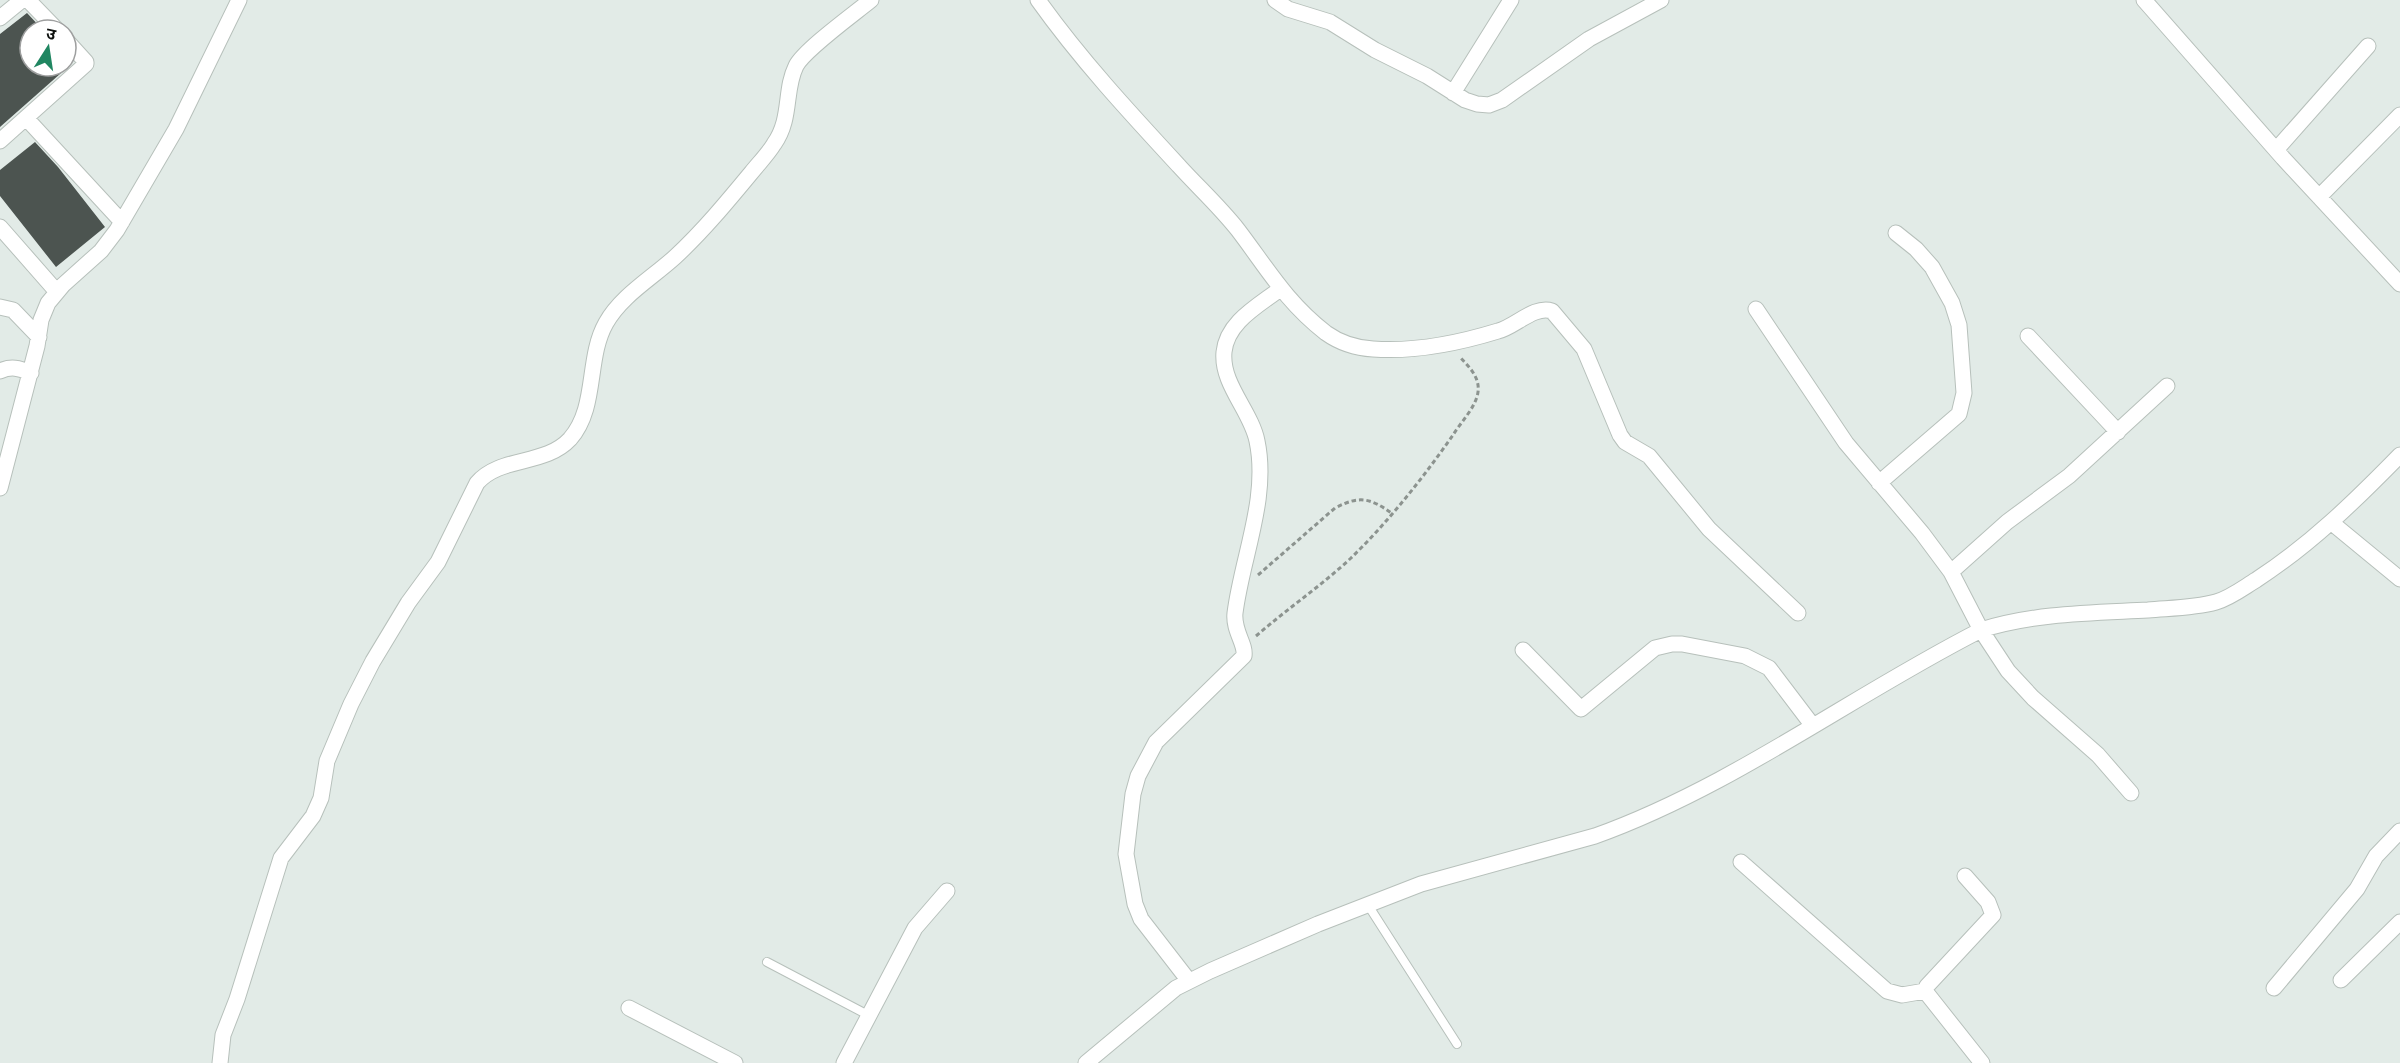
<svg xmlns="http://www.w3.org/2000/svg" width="2400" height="1063" font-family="'Varela Round','Noto Sans Devanagari',sans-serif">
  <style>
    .building { fill: #4c5450 }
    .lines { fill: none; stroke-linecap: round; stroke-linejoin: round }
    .lane-casing { stroke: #b7c0bb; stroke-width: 10 }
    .street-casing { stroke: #b7c0bb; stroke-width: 17 }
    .path { stroke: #8c938f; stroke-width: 3; stroke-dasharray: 4.5 3; stroke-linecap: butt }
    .lane { stroke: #fff; stroke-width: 8 }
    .street { stroke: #fff; stroke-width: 15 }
  </style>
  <rect width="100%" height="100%" fill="#e2ebe7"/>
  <path class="building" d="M27 13 43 30H30V66H69L0 127V34Z
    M35 142 58 167 105 227 56 267 0 196V170Z"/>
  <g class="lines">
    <g class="lane-casing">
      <path id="lane" d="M1368 905 1457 1044
        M767 962 868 1015"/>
    </g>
    <g class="street-casing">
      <path id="street" d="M28 0 57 30
        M1038 0C1080 59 1130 113 1179 166 1198 187 1220 207 1238 230 1267 268 1286 302 1326 333 1340 343 1356 348 1373 349 1414 352 1459 343 1498 331 1515 327 1534 305 1552 311L1584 349 1620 435 1625 442 1649 456 1709 529 1798 613
        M1275 0 1288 9 1330 22 1375 50 1427 76 1465 100 1477 104 1489 105 1502 100 1589 39 1661 0
        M2144 0 2283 158 2400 284
        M0 18 22 0
        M1453 93 1511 0
        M26 118 122 222
        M0 141 86 64V62L66 40
        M2276 150 2368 46
        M2319 197 2400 115
        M0 227 57 292
        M0 307 13 310 39 337
        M1756 309 1846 443 1922 533 1951 572 1981 630 2008 671 2033 698 2098 755 2131 793
        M2028 336 2118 432
        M0 371C11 366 19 368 31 373
        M1879 483 1959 414 1964 393 1959 325 1952 303 1932 267 1916 249 1896 233
        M0 488 37 346 41 320 48 303 63 285 101 251 117 230 176 129 239 0
        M2332 523 2400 579
        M1951 572 2007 522 2069 476 2167 386
        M1523 650 1581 709 1655 648 1672 644H1682L1745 656 1769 668 1813 726
        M1741 862 1887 991 1902 995 1925 991
        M1965 876 1988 902 1993 915 1927 986 1925 991 1982 1063
        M2341 980 2400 922
        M1189 981 1141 919 1135 904 1126 854 1133 794 1138 776 1156 742 1244 656C1246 644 1233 631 1235 613 1242 557 1269 498 1257 441 1251 411 1221 384 1224 352 1227 322 1258 306 1280 289
        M2274 988 2357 889 2376 856 2400 831
        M629 1008 735 1063
        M220 1063 223 1035 237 999 281 858 313 816 321 798 327 761 351 704 373 661 408 603 438 562 477 483C500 456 545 466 570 439 598 407 586 358 606 323 621 296 652 278 675 257 703 231 727 202 751 173 759 163 768 154 774 144 792 119 784 90 796 66 804 50 854 14 871 0
        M844 1063 915 928 947 891
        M1086 1063 1176 988 1210 971 1318 924 1421 884 1595 836C1732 787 1851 696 1981 630 2035 613 2091 613 2148 610 2170 608 2194 608 2216 602 2230 598 2243 588 2256 580 2310 545 2355 501 2400 455"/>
    </g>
    <path class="path" d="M1258 575 1335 508C1360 495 1370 498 1393 514
      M1256 636C1287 609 1321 586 1351 558 1389 521 1423 478 1453 435 1461 422 1476 407 1478 392 1480 377 1469 367 1460 357"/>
    <use href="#lane" class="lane"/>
    <use href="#street" class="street"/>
  </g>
  <g transform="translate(48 48) rotate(12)"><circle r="28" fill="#ffffff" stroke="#9e9f9f" stroke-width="1.5"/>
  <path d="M0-4.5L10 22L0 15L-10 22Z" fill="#208661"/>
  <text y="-9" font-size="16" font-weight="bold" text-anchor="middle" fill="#0d100e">उ</text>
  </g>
</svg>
